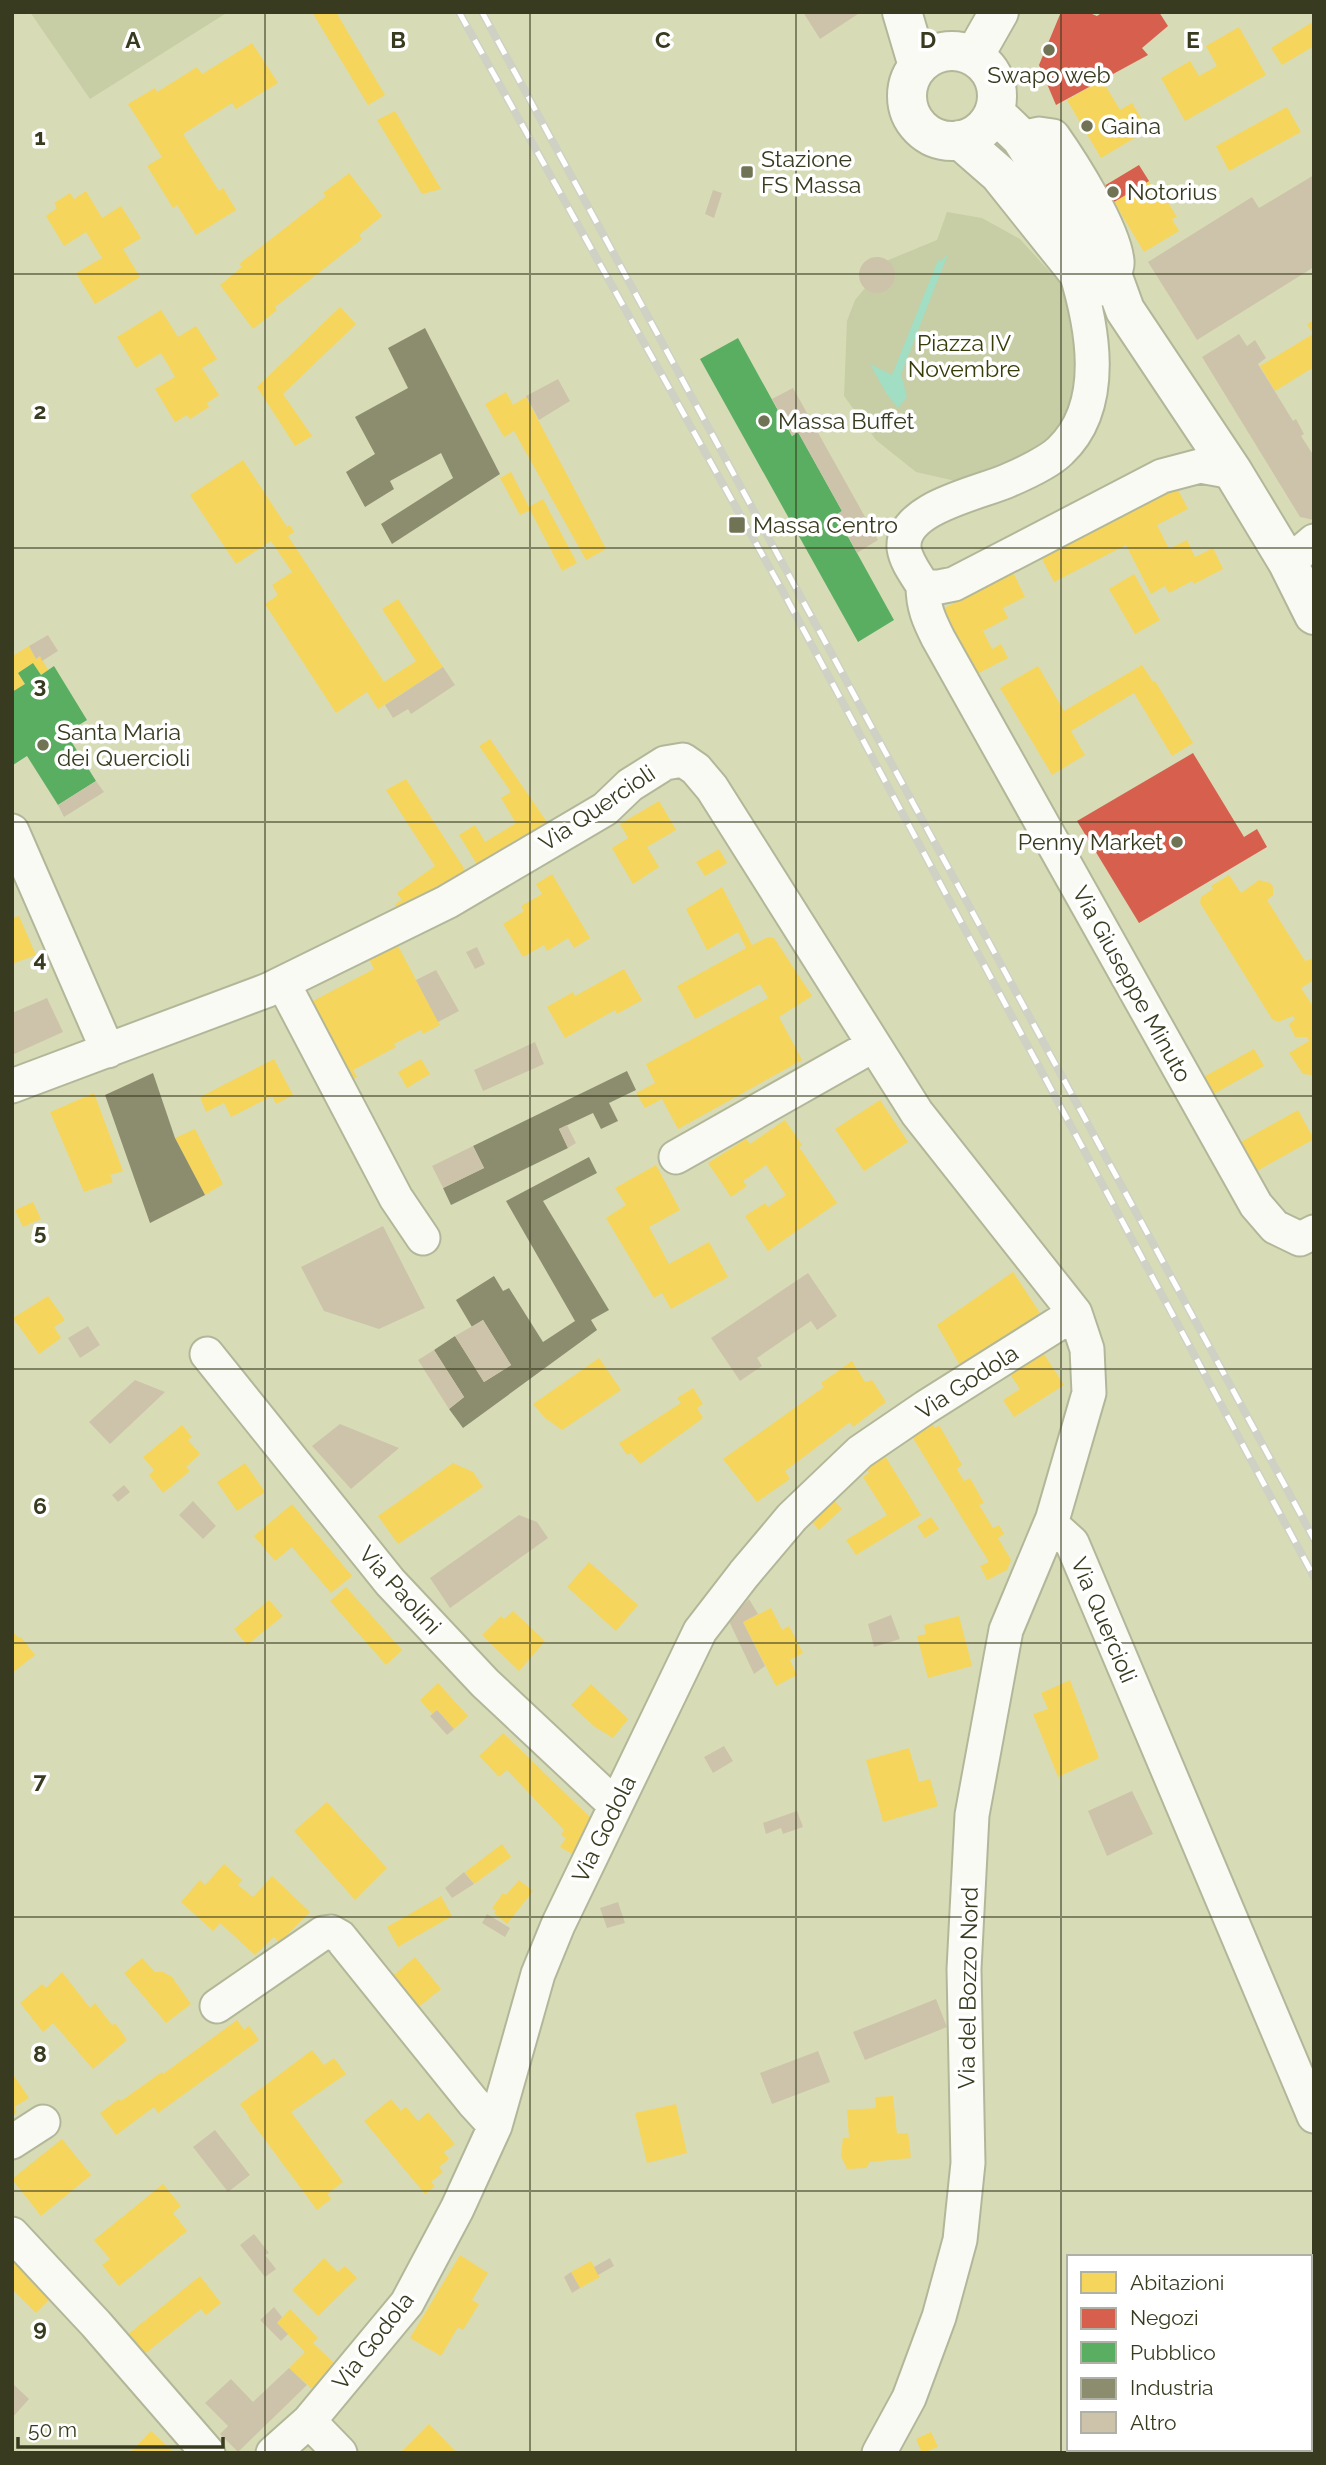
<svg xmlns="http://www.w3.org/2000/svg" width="1326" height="2465" font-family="Raleway,sans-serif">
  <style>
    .green { fill: #c7cda4 }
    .water { fill: #a2dec3 }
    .homes { fill: #f6d55c }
    .shops { fill: #d6604d }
    .public { fill: #5aae61 }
    .industry { fill: #8c8c6e }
    .building { fill: #cdc3aa }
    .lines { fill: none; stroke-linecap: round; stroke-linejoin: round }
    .minor-casing { stroke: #b3b799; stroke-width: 37 }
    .major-casing { stroke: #b3b799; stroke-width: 42 }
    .minor { stroke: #f9faf4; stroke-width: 33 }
    .major { stroke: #f9faf4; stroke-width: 38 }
    .rail-casing { stroke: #cfd1c5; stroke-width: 8 }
    .rail { stroke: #fff; stroke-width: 5; stroke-dasharray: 16; stroke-linecap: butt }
    .grid { fill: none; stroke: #383b1f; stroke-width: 2; stroke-opacity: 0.55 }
    .poi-dot { fill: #707354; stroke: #fff; stroke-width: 2.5 }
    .labels { text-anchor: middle; stroke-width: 7; stroke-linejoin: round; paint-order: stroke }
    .poi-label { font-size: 23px; fill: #383b1f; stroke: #fff; text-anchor: start }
    .park-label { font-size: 23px; fill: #383c08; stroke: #fff }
    .street-label { font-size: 23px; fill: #383b1f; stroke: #fff }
    .grid-label { font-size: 23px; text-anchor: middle; font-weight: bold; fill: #383b1f; stroke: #fff; stroke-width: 7; stroke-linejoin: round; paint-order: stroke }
  </style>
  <rect width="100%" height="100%" fill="#d7dcb6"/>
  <path class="green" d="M30 12H228L90 99Z
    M947 212 982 218 1020 239 1060 283 1078 325 1082 373 1069 418 1031 457 960 482 916 472 876 440 844 396 847 321 855 300 866 287 861 279 863 265 876 259 886 261 937 240Z"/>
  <path class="water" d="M948 254 901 374 907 397 898 408 886 393 870 364 892 375 938 260 941 261Z"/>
  <path class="homes" d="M312 12H336L385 95 368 105Z
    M1314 21V46L1282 65 1271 48Z
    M1239 27 1266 75 1185 121 1161 78 1190 61 1199 76 1217 66 1206 46Z
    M252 43 278 83 236 109 232 103 183 134 219 191 223 188 236 210 196 235 177 205 173 208 147 166 162 157 128 104 155 88 157 92 197 67 202 74Z
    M1102 80 1120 110 1132 103 1148 130 1101 158 1067 100Z
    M1287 107 1301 132 1229 171 1216 146Z
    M395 111 441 189 422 194 377 120Z
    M349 173 382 216 359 235 362 239 275 307 277 310 253 329 220 285 242 267 239 264 326 196 323 193Z
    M1149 181 1158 196 1162 193 1177 217 1172 219 1179 231 1144 252 1114 202Z
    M86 191 102 218 121 206 141 238 123 249 140 277 95 304 76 273 102 258 86 232 64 246 46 216 57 208 54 203 70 193 74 199Z
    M340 307 356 324 283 394 312 436 295 446 257 387Z
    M161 310 178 337 196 326 217 359 202 368 219 395 207 403 209 407 190 419 187 415 175 422 155 389 175 377 161 353 136 368 117 337Z
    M1314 320V367L1275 391 1260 366 1313 334 1307 324Z
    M506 392 513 405 526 397 606 549 586 560 514 431 504 437 485 404Z
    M243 460 287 527 290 525 294 532 288 536 384 682 416 661 382 609 398 599 443 667 378 709 367 692 336 713 265 604 278 595 272 585 292 572 271 541 236 564 190 495Z
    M511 472 529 507 543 499 577 563 562 571 530 510 520 515 500 478Z
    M1177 488 1188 509 1157 525 1169 549 1187 540 1195 557 1213 548 1223 569 1194 584 1192 581 1169 593 1165 586 1151 594 1126 545 1054 582 1041 557Z
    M1013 572 1025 597 1003 608 1008 618 983 631 992 649 1001 644 1008 658 971 677 937 612Z
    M1134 574 1160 620 1135 634 1109 589Z
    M29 646 36 659 40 656 48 670 41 675 33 663 18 673 25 684 12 692V656Z
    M1142 665 1153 682 1155 681 1193 743 1172 756 1134 693 1071 731 1085 755 1052 775 1000 688 1038 666 1064 711Z
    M490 739 551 828 481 871 459 835 475 825 485 842 516 823 501 798 511 792 479 746Z
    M406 779 469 876 386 914 396 908 395 904 402 900 397 893 435 866 386 790Z
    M659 801 676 830 647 847 659 867 633 884 612 848 628 838 620 824Z
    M719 849 727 863 705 876 696 862Z
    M552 874 590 938 574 948 568 938 547 951 544 945 523 957 503 924 524 911 521 906 542 894 536 884Z
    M1229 875 1241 893 1259 880 1270 883 1273 887V895L1267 900 1305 961 1314 958V980L1301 988 1314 1008V1074L1311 1075 1303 1074 1289 1053 1309 1041 1307 1037H1295L1289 1024 1295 1019 1293 1016 1278 1022 1272 1019 1200 903 1201 897 1213 889 1211 886Z
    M722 887 752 945 768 937 774 938 812 996 779 1017 802 1060 678 1129 662 1099 645 1108 636 1093 655 1083 646 1064 768 998 760 984 695 1019 677 986 746 948 738 932 707 950 686 909Z
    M19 916 36 955 12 964V918Z
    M397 944 440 1025 423 1034 421 1030 394 1044 396 1047 353 1070 357 1077 350 1081 309 1003 374 969 369 959Z
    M624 969 642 1000 617 1014 615 1010 565 1038 547 1007 573 992 575 996Z
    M1254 1049 1264 1066 1210 1096 1200 1079Z
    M274 1059 293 1095 276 1104 272 1096 231 1117 224 1103 206 1112 200 1097Z
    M421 1059 430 1074 407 1088 398 1072Z
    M94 1093 123 1171 110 1175 113 1182 84 1192 50 1112Z
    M880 1100 908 1142 864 1171 835 1129Z
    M1298 1110 1314 1139 1257 1171 1241 1142Z
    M785 1120 802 1145 799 1147 837 1203 768 1251 745 1216 765 1203 768 1207 786 1195 766 1165 743 1181 747 1186 731 1197 708 1163 746 1139 750 1144Z
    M195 1129 223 1184 205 1195 175 1138Z
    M656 1165 680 1210 649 1227 669 1264 709 1242 728 1277 671 1309 662 1293 654 1298 606 1218 626 1205 615 1188Z
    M33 1202 41 1219 23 1227 15 1210Z
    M1013 1272 1040 1313 961 1367 937 1325Z
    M48 1296 65 1320 54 1327 61 1338 39 1354 13 1318Z
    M1038 1345 1064 1385 1014 1417 1003 1400 1020 1389 1005 1367Z
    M599 1358 621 1390 562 1430 545 1418 533 1404Z
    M852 1361 865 1382 872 1380 886 1402 853 1427 850 1422 785 1471 790 1479 757 1502 723 1459 824 1387 821 1383Z
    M693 1388 703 1404 697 1408 703 1418 640 1464 631 1453 627 1455 619 1443 681 1403 677 1398Z
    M929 1418 935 1428 939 1425 962 1465 957 1469 964 1481 970 1478 984 1503 979 1505 993 1528 999 1525 1004 1534 998 1538 1011 1560 1007 1570 987 1580 980 1566 989 1562 908 1430Z
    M182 1425 192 1437 188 1440 200 1454 186 1467 190 1471 163 1493 149 1475 154 1470 143 1457Z
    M882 1451 921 1515 856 1555 846 1540 887 1515 863 1477 869 1473 864 1467Z
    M245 1463 265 1492 237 1511 217 1482Z
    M453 1463 473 1472 483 1487 398 1544 378 1516Z
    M831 1497 842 1509 819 1530 809 1518Z
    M292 1504 352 1576 331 1593 292 1547 275 1561 254 1536Z
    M931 1517 939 1529 925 1538 917 1526Z
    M589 1562 638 1605 616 1631 567 1587Z
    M346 1587 402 1650 386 1665 330 1601Z
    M269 1600 283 1616 247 1645 234 1629Z
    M771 1608 782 1630 789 1626 803 1653 790 1660 797 1675 776 1686 743 1622Z
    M513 1611 545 1641 519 1671 482 1635 501 1616 504 1619Z
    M959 1616 972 1666 928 1678 917 1636 926 1634 924 1625Z
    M12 1631 19 1638 21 1637 35 1655 12 1673Z
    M1070 1680 1099 1758 1058 1777 1033 1714 1048 1709 1041 1693Z
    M438 1683 468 1716 454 1729 437 1710 432 1714 420 1700Z
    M591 1684 628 1719 613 1738 595 1727 571 1705Z
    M503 1733 598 1825 579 1858 560 1847 566 1838 561 1835 564 1830 507 1770 499 1777 479 1756Z
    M909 1748 919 1782 930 1779 938 1806 883 1822 866 1760Z
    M327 1802 387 1868 355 1900 294 1831Z
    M502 1844 511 1857 474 1884 465 1872Z
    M224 1864 242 1880 238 1885 253 1897 272 1876 310 1912 279 1943 274 1937 255 1955 220 1923 213 1931 181 1902 200 1880 205 1885Z
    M519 1880 533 1891 507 1924 494 1913 496 1911 492 1908 503 1893 506 1895Z
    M441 1896 452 1916 398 1947 387 1927Z
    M415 1957 441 1989 415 2010 389 1979Z
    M142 1958 155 1972H163L172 1977 191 2004 166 2023 124 1973Z
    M62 1972 90 2008 95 2003 112 2025 115 2023 127 2040 93 2069 53 2023 43 2032 20 2003 42 1984 46 1988Z
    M237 2020 244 2030 249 2026 259 2040 158 2113 154 2107 116 2135 100 2113 119 2099 121 2101 162 2072 163 2074Z
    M312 2050 324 2065 334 2058 346 2074 291 2112 343 2182 327 2194 331 2199 317 2210 248 2117 249 2116 240 2104Z
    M12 2073 29 2098 14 2107 17 2112 12 2116Z
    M893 2096 897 2134 908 2133 911 2158 870 2162 866 2168 847 2169 841 2156 843 2138H849L847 2110 876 2108 875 2097Z
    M391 2099 401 2111 406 2107 418 2121 428 2112 455 2144 444 2152 449 2159 439 2167 443 2172 431 2182 435 2186 425 2194 364 2121Z
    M676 2104 687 2153 647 2163 635 2113Z
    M62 2139 91 2175 41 2216 12 2179Z
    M163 2184 181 2206 173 2213 187 2231 119 2286 102 2265 110 2259 94 2240Z
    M12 2255 53 2296 36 2313 12 2289Z
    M460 2255 488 2273 472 2300 479 2304 463 2330 458 2327 441 2356 410 2338Z
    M324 2258 338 2272 345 2266 357 2278 318 2316 292 2290Z
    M591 2261 600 2277 580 2288 571 2272Z
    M200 2276 221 2303 206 2315 201 2309 137 2360 121 2340Z
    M290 2309 318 2338 313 2343 337 2366 313 2390 289 2368 305 2352 277 2323Z
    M429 2424 457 2453H400Z
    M151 2431 174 2453H130Z
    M931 2432 938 2447 922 2453 916 2439Z"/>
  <path class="shops" d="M1061 12H1087L1097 16 1103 12H1159L1168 26 1142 48 1148 55 1056 105 1039 65Z
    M1139 165 1149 181 1114 202 1104 186Z
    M1193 753 1244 837 1257 829 1267 847 1139 923 1077 821Z"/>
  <path class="public" d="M738 338 792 436 798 432 842 511 836 515 894 620 858 642 700 359Z
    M33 663 41 675 54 666 87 720 66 733 96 781 58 805 27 756 13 765 12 763V692L25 684 18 673Z"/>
  <path class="industry" d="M425 328 500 474 392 544 381 524 453 478 441 453 390 481 394 489 365 507 346 472 375 454 355 417 408 388 388 348Z
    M627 1071 636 1090 609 1103 618 1121 601 1129 593 1113 559 1129 568 1148 451 1205 443 1188 484 1168 473 1146Z
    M153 1073 175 1138 205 1195 150 1223 105 1095Z
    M589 1157 597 1173 543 1201 609 1310 591 1320 597 1330 463 1428 449 1409 464 1397 434 1350 455 1336 484 1382 511 1365 483 1320 472 1327 456 1300 494 1276 503 1291 509 1288 543 1342 575 1321 506 1201Z"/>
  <path class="building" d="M803 12H861L820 39Z
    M1314 175V267L1197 340 1148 262 1252 197 1259 208Z
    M713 190 722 193 714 218 705 214Z
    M859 275a18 18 0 1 1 36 0a18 18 0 1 1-36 0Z
    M1239 334 1247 346 1255 340 1266 358 1258 364 1293 421 1296 419 1304 434 1301 436 1314 456V520L1300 517 1202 357Z
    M558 379 570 401 539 420 526 396Z
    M793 388 878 540 857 553 836 515 842 511 798 432 792 436 772 399Z
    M48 635 58 651 42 661 40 656 36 659 29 646Z
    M443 667 455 685 411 714 408 709 393 718 385 705Z
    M96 781 104 792 64 817 58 805Z
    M477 947 485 964 475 969 466 952Z
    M436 970 459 1011 438 1022 416 980Z
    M47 998 63 1032 12 1055V1013Z
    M535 1042 544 1064 483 1091 474 1070Z
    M567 1125 576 1143 568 1148 559 1129Z
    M473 1146 484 1168 443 1188 432 1166Z
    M383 1226 425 1308 379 1329 324 1311 301 1267Z
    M808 1273 837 1316 817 1330 811 1321 757 1358 762 1366 740 1381 711 1338Z
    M483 1320 511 1365 484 1382 455 1336Z
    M88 1326 100 1345 80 1358 68 1338Z
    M434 1350 464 1397 449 1409 418 1360Z
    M135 1380 165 1392 110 1444 89 1422Z
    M340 1424 399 1448 351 1489 312 1446Z
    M124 1485 130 1492 118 1502 112 1495Z
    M193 1501 216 1526 203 1539 179 1515Z
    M519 1515 537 1522 548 1538 450 1608 430 1578Z
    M749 1599 758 1614 743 1622 765 1666 754 1674 729 1621Z
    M891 1615 900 1639 874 1647 868 1624Z
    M437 1710 454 1729 447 1735 430 1716Z
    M724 1746 733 1761 713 1773 704 1757Z
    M1132 1791 1153 1834 1107 1856 1088 1811Z
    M797 1811 803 1827 783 1834 781 1828 766 1834 763 1823Z
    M464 1872 474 1884 452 1898 445 1888Z
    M618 1902 625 1923 607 1928 600 1908Z
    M487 1914 510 1928 505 1937 482 1923Z
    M936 1999 947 2027 865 2060 853 2032Z
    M818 2051 830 2082 772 2104 760 2073Z
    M215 2130 250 2175 228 2192 193 2147Z
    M254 2234 269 2253 265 2255 276 2269 265 2277 240 2245Z
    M610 2258 614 2266 598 2275 594 2267Z
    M571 2272 580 2288 572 2293 564 2277Z
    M274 2307 282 2317 277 2323 288 2334 281 2341 260 2320Z
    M289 2368 307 2385 238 2452 220 2434 228 2426 205 2403 231 2379 253 2402Z
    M12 2383 29 2399 12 2418Z"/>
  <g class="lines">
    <g class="minor-casing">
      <path id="minor" d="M1021 138 1039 134 1053 136C1072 163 1114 229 1117 261 1118 266 1115 272 1113 277
        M1288 563 1314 541
        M923 586C923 607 929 620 938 638L1256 1205 1275 1227 1300 1239 1314 1232
        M923 586C916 574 906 562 904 548 901 507 981 493 1009 480 1023 474 1050 461 1060 451 1109 405 1092 324 1075 269
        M923 586 939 587 954 584 1162 476 1200 466 1233 472
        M12 831 108 1051
        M283 983 396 1198 423 1238
        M12 1086 268 990 447 902 605 809 630 785 665 763 683 760 696 769 712 788 917 1113 1075 1313 1087 1349 1089 1393 1051 1524 1072 1543 1314 2116
        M676 1157 874 1045
        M207 1354 390 1582 485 1683 615 1805
        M217 2006 323 1933 331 1932 340 1937 473 2102 495 2126
        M12 2142 43 2122
        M12 2234 96 2324 208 2453
        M309 2421 340 2453
        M273 2453 309 2421 407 2303 457 2209 495 2126 538 1974 558 1925 700 1631 744 1574 792 1517 860 1452 926 1407 1075 1313
        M879 2453 909 2398 939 2317 960 2240 968 2163 964 1969 972 1815 1006 1630 1052 1520"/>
    </g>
    <g class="major-casing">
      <path id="major" d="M902 12 918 66
        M907 96a45 45 0 1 1 90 0a45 45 0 1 1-90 0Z
        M974 56 999 12
        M994 112 1021 138 1086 241 1113 277 1125 310 1233 472 1288 563 1314 615
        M960 140 999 174 1075 269 1097 287
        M1310 2333 1314 2331
        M1115 2453 1119 2449"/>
    </g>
    <use href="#minor" class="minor"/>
    <use href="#major" class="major"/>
    <g class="rail-casing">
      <path id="rail" d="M459 12 781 588 1314 1577
        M482 12 1314 1539"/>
    </g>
    <use href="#rail" class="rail"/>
  </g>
  <path class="grid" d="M265 12V2453M530 12V2453M796 12V2453M1061 12V2453M12 274H1314M12 548H1314M12 822H1314M12 1096H1314M12 1369H1314M12 1643H1314M12 1917H1314M12 2191H1314"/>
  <g class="poi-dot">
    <circle cx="1049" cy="50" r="7"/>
    <circle cx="1087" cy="126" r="7"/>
    <rect x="740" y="165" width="14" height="14" rx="3.5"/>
    <circle cx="1113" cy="192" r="7"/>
    <circle cx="764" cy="421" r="7"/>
    <rect x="728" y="516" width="18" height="18" rx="3.5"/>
    <circle cx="43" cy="745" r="7"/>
    <circle cx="1177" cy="842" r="7"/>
  </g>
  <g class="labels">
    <g class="poi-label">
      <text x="1049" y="83" text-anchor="middle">Swapo web</text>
      <text x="1101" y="134">Gaina</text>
      <text x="761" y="167">Stazione<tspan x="761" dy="26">FS Massa</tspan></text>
      <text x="1127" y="200">Notorius</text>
      <text x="778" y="429">Massa Buffet</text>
      <text x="753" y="533">Massa Centro</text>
      <text x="57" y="740">Santa Maria<tspan x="57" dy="26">dei Quercioli</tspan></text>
      <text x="1163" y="850" text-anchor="end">Penny Market</text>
    </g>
    <g class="park-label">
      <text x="964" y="351">Piazza IV<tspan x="964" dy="26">Novembre</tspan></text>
    </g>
    <g class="street-label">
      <text transform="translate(597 808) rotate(-34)" y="8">Via Quercioli</text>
      <text transform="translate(1132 984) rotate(61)" y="8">Via Giuseppe Minuto</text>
      <text transform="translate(967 1382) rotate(-33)" y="8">Via Godola</text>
      <text transform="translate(400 1590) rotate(48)" y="8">Via Paolini</text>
      <text transform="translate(1104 1620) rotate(67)" y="8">Via Quercioli</text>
      <text transform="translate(604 1829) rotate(-64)" y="8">Via Godola</text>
      <text transform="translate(968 1988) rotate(-89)" y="8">Via del Bozzo Nord</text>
      <text transform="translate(373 2341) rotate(-52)" y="8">Via Godola</text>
    </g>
  </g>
  <g class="grid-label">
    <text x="133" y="48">A</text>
    <text x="398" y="48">B</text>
    <text x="663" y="48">C</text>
    <text x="928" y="48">D</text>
    <text x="1193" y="48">E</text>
    <text x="40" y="145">1</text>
    <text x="40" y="419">2</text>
    <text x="40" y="693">3</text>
    <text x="40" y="967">4</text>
    <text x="40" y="1240">5</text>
    <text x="40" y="1514">6</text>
    <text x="40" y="1788">7</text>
    <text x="40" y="2062">8</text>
    <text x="40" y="2336">9</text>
  </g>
  <rect width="1326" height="2465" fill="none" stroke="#383b1f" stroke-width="28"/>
  <rect x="1067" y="2255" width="245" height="196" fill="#ffffff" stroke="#afb1a5" stroke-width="2"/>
  <rect x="1081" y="2272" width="35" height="21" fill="#f6d55c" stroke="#afb1a5" stroke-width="2"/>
  <text x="1130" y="2290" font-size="21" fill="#383b1f">Abitazioni</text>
  <rect x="1081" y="2308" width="35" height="21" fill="#d6604d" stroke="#afb1a5" stroke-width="2"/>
  <text x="1130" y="2325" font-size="21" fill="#383b1f">Negozi</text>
  <rect x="1081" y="2342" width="35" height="21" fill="#5aae61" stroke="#afb1a5" stroke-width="2"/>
  <text x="1130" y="2360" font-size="21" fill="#383b1f">Pubblico</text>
  <rect x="1081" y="2378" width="35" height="21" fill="#8c8c6e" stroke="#afb1a5" stroke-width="2"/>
  <text x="1130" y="2395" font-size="21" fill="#383b1f">Industria</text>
  <rect x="1081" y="2412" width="35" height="21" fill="#cdc3aa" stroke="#afb1a5" stroke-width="2"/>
  <text x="1130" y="2430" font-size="21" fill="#383b1f">Altro</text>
  <path d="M18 2437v10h205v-10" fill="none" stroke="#383b1f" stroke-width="3.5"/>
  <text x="28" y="2437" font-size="21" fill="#383b1f" stroke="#ffffff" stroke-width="5" paint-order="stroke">50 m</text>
</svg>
